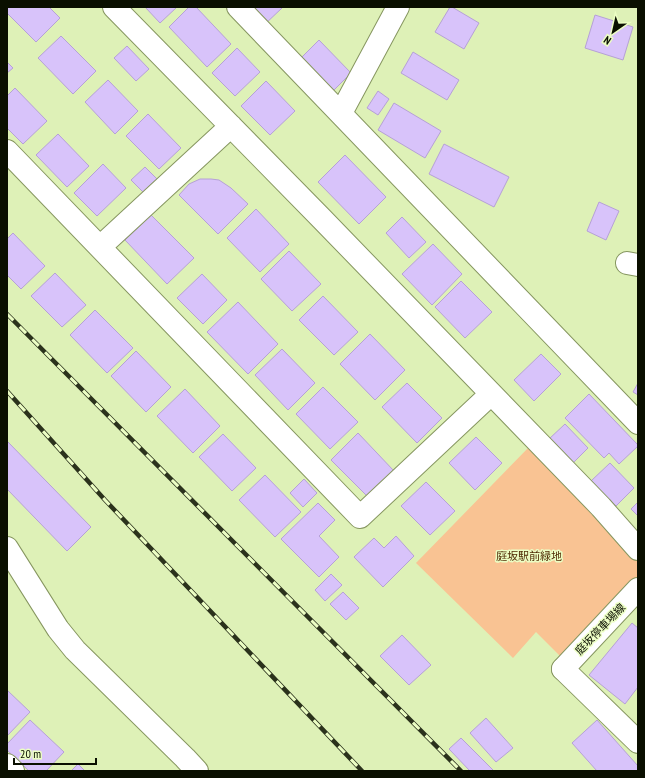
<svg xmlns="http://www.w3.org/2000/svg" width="645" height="778" font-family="'PT Sans Narrow','Noto Sans JP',sans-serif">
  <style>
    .green { fill: #f9c393 }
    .building { fill: #d8c3fa; stroke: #b6a1d6 }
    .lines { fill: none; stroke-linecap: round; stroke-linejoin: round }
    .street-casing { stroke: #869660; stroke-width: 24 }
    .secondary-casing { stroke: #869660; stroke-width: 24 }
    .street { stroke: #fff; stroke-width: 22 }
    .secondary { stroke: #fff; stroke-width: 22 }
    .rail-casing { stroke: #2b321c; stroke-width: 4.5 }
    .rail { stroke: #ecfec4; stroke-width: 3; stroke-dasharray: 9; stroke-linecap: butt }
    .labels { text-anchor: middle; stroke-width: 3; stroke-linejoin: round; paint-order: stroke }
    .park-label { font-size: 11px; fill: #512d06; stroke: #ecfec4 }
    .street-label { font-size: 11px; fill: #0a0f00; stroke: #ecfec4 }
  </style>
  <rect width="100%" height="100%" fill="#def1b7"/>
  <path class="green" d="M530 446 638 560V579L563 659 536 632 513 658 416 563Z"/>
  <path class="building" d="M7 7H49L60 18 36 42 7 13Z
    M145 7H177L160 23Z
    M189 7H196L231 44 207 67 169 27Z
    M245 7H283L263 26Z
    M450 7H452L479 23 464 49 435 32Z
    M595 15 633 27 623 60 585 48Z
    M61 36 96 71 73 94 38 58Z
    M319 40 351 73 330 94 298 61Z
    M127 46 149 69 136 81 114 58Z
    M237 48 260 72 235 96 212 73Z
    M413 52 459 80 447 100 401 73Z
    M7 62 13 68 7 73Z
    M108 80 138 111 115 134 85 102Z
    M266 81 295 111 270 135 241 106Z
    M15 88 47 121 23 144 7 128V96Z
    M378 91 389 99 378 115 367 108Z
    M394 103 441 131 425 158 378 130Z
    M148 114 181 148 159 169 126 136Z
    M58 134 89 166 67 187 36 155Z
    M444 144 509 177 494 207 429 174Z
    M345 155 386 197 359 224 318 182Z
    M103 164 126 188 97 216 74 193Z
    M145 167 157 179 143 192 131 180Z
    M200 179H211L219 180 231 188 248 204 218 234 179 195 189 184Z
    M599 202 619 211 606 240 587 231Z
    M256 209 289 244 260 272 227 238Z
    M151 215 194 258 167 284 125 240Z
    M402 217 426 242 409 258 386 233Z
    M13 233 45 266 21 289 7 275V239Z
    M433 244 462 274 432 305 402 274Z
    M289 251 321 284 292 311 261 279Z
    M55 273 86 305 62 327 31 296Z
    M202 274 227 300 203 324 177 298Z
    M461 281 492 312 465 338 435 307Z
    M323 296 358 332 334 355 299 320Z
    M238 302 278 344 248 374 207 332Z
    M95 310 133 348 107 373 70 335Z
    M370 334 405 370 375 400 340 364Z
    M282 349 315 383 288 410 255 375Z
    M136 351 171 387 146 412 111 376Z
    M541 354 561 374 534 401 514 380Z
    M407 383 442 418 417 443 382 407Z
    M638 383V395L633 392Z
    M323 387 358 422 330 449 296 414Z
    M185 389 220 426 193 453 157 416Z
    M589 394 638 445V446L619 464 609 453 604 458 565 418Z
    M565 424 588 448 573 463 549 439Z
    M358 433 394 471 368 497 331 460Z
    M223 434 256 468 232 491 199 457Z
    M476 437 502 463 475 490 449 463Z
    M7 441 91 527 67 551 7 489Z
    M610 463 634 488 616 506 591 481Z
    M265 475 301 512 275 537 239 500Z
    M304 479 317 493 303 507 290 493Z
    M426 482 455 511 430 535 401 506Z
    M638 502V516L631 509Z
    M318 503 335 520 319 536 339 557 319 577 281 539Z
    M396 536 414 556 383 587 354 557 374 538 384 548Z
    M331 574 342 585 325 601 315 590Z
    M343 592 359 608 346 620 330 604Z
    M632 623 638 628V687L625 704 589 675Z
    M402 635 431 665 409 685 380 656Z
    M7 690 30 712 7 736Z
    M486 718 513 748 496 762 470 733Z
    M30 720 64 752 46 771H29L7 750V744Z
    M597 720 638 766V771H597L572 743Z
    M461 738 494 771H470L449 749Z
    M78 764 85 771H71Z"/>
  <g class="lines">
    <g class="street-casing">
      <path id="street" d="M114 7 322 219 601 507 638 549
        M238 7 638 423
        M341 113 398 7
        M7 151 360 517 491 394
        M100 247 231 126
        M627 263 638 265
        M7 548 58 629 75 650 185 758 197 771
        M563 669 638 742
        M7 765 13 771"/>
    </g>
    <g class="secondary-casing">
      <path id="secondary" d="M563 669 638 589"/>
    </g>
    <use href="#street" class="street"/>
    <use href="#secondary" class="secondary"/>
    <g class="rail-casing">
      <path id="rail" d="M7 314 461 771
        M7 391 105 500 362 771"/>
    </g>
    <use href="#rail" class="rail"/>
  </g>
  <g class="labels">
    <g class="park-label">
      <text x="529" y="560">庭坂駅前緑地</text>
    </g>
    <g class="street-label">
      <text transform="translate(600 629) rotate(-46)" y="4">庭坂停車場線</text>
    </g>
  </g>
  <rect width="645" height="778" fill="none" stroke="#0a0f00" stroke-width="16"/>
  <g transform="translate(613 32) rotate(214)" stroke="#ecfec4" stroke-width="3" paint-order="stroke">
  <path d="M0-3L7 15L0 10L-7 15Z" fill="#0a0f00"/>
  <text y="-6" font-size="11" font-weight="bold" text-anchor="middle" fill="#0a0f00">N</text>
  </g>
  <path d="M14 758v6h82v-6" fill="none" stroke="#0a0f00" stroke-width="2"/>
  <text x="20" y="758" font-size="12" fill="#0a0f00" stroke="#ecfec4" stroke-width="3" paint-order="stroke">20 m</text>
</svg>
